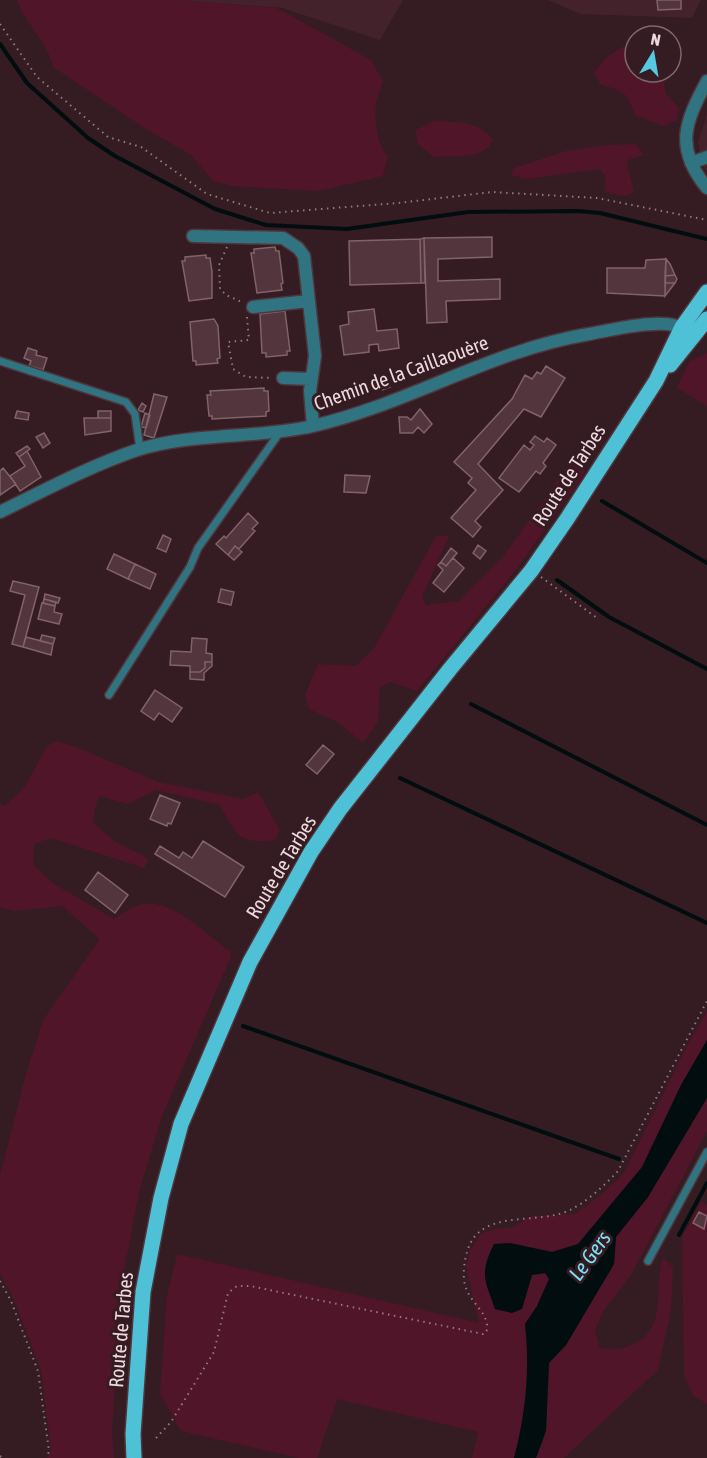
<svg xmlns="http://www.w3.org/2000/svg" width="707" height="1458" font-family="'Asap Condensed',sans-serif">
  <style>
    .built { fill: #43222b }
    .green { fill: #51152a }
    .water { fill: #020d0f }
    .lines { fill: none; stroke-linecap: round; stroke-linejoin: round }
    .stream { stroke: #020d0f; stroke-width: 4 }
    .building { fill: #53353d; stroke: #83626a; stroke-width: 1.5 }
    .service-casing { stroke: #4f363c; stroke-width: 10 }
    .minor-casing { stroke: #4f363c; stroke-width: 15 }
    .primary-casing { stroke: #4f363c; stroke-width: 18 }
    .path { stroke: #917b80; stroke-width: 2; stroke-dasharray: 1.5 4.5; stroke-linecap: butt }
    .service { stroke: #317481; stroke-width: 7 }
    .minor { stroke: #317481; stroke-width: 12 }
    .primary { stroke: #4fc1d7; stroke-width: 15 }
    .labels { text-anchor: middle; stroke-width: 6; stroke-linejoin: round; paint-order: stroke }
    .street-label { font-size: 20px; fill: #eddade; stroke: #351b22 }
    .water-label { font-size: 21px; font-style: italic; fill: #79e2f7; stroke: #351b22 }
  </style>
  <rect width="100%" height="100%" fill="#351b22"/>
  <path class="built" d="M178 0H403L380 40 282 8Z
    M548 0H701L692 18 580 14Z
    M707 114V174L702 164 698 142Z"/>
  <path class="green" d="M17 0H178L277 8 371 60 383 81C381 88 377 97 376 104 374 118 377 147 388 156L383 176 319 191 232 186 213 181 191 155 146 129 53 67C47 41 26 25 17 0Z
    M635 39V72H662L666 94 679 108 677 120 663 126 635 115C626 91 624 92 600 84L594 72 608 56Z
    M435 121C456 122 480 121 493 140 484 160 454 155 434 157L418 144 415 130Z
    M636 144 644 155 630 159 627 164 634 191C625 200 615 194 604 191L606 177 600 169 526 179 511 175 514 168 566 151 607 145Z
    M707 353V406L677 388 689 362Z
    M583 454 586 463 583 476 515 571 417 691 391 682 380 687 378 722 363 743 339 723 309 709 305 695 318 664 356 666 374 648 436 536H449L422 597 426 605 459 601 502 558 576 455Z
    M57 741 76 747 158 782 243 799 258 792 280 830 275 840C238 845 236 834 220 805L156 790 127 804 100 796 96 804 93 822 114 841 149 859 144 868 51 838 34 844 33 864 51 882 114 919C123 914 132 906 143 904 171 898 212 937 232 954L162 1116 139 1192 121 1287 112 1432 114 1458H47L51 1450 41 1371 13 1297 0 1274V1175L24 1081 43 1020 100 939 62 906 15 911 0 907V803L5 806 24 788 47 746Z
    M707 1012V1040L681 1085 642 1167 578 1244 552 1252 510 1243 494 1244C479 1275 485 1279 495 1309H522L532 1275 545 1273 549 1279 537 1306 525 1324C530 1370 526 1413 514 1458H472L478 1432 337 1399 317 1458H299L181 1431 160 1393 167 1296 177 1254 479 1323 466 1267 470 1250 481 1234 493 1229 511 1228 532 1216 575 1214 602 1194 624 1173 690 1040Z
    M707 1098V1131L631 1275 604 1310 595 1330 600 1348C614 1351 624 1349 636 1343 669 1324 652 1287 663 1258L673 1267 671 1310 658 1370 564 1458H536L546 1431 549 1363 566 1345 614 1264 616 1237 648 1197Z
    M702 1201 707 1205V1404L693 1395 684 1376 682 1237Z"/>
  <path class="water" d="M707 1040V1098L648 1197 616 1237 614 1264 566 1345 549 1363 546 1431 536 1458H514C526 1413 530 1370 525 1324L537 1306 549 1279 545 1273 532 1275 522 1309 512 1313 495 1309C485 1279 479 1275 494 1244L510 1243 552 1252 578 1244 642 1167 681 1085Z"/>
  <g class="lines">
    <path class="stream" d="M0 44 27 83 88 138 115 156 215 209 266 225 347 229 468 212 578 211 600 213 707 239
      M602 501 707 563
      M557 580 609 617 707 669
      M471 704 707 825
      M400 778 707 923
      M243 1026 619 1159
      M679 1235 707 1183"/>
  </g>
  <path class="building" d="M657 0H681V9L658 10Z
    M492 237V257L438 259V281L500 279V299L446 301 447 322 427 323 424 238Z
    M424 238 425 283H421L420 239Z
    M420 239 421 283 350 285 349 241Z
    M275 247 276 251H279L283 283 281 284 282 290 257 293 251 253H254V249Z
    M206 255V258H210L212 272V298L189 301 182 261H185V257Z
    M666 259 670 264 675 275 665 276Z
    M666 259 665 296 607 293V268H645L646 260Z
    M675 275 677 279 675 283H665V276Z
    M665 283H675L665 296Z
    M374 309 377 331 397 329 399 348 379 351 378 344 369 345V352L344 355 340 326 349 324 348 312Z
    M285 311 290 351H287V355L266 357V353H262L260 314Z
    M214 319 218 326 220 358 217 359 218 363 196 365V361H193L190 322Z
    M28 348 37 351 36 355 47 358 43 370 29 366 31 361 24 358Z
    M546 366 565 378 541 417 524 409 478 464 503 490 475 521 481 527 473 537 451 518 476 490 468 483 472 478 454 462 512 399 525 375 532 379 537 372 541 374Z
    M386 380 390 387 382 390 381 387Z
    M264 388V391H268L269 411 266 412V416L212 419V416H209L207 395H211L210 391Z
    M154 394 167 397 154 438 144 435Z
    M142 403 146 406 143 412 138 410Z
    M420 409 432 424 424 433 418 427 413 433H400L399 417H407L411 420Z
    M17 411 29 413 28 420 15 418Z
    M98 411H111V418H98Z
    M145 413 150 415 146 428 141 427Z
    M84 418H111V431L85 435Z
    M44 433 50 443 43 448 36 437Z
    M535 436 544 442 547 438 556 445 543 463 546 466 540 474 536 471 519 492 499 478 524 445 530 450 534 445 530 442Z
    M27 446 30 449 19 457 16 453Z
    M27 451 41 477 20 491 10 476 25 466 19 457Z
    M3 468 16 484 0 495V471Z
    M345 475 370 476 366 493 344 492Z
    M248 513 258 523 252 529 255 531 239 549 235 546 228 555 216 544 224 536 226 538Z
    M163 535 171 539 166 552 157 548Z
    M478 545 486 551 480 559 473 553Z
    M235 546 242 552 234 560 228 555Z
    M451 548 457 553 446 566 441 562Z
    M114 554 135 564 128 579 107 569Z
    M453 558 464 568 444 592 433 583 443 570 438 565 441 562 446 566Z
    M135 564 156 574 150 589 128 579Z
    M13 581 39 587 23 647 12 644 25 595 10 591Z
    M221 589 234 592 231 605 218 602Z
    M45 594 60 598 58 603 44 599Z
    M44 599 56 602 55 606 43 603Z
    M42 603 55 606 54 612 62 614 59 624 38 619Z
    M42 635 55 638 53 644 40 641Z
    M26 637 53 644 51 655 23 647Z
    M192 638 207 639 206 653 212 654V662H205V668L200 672H190V666L170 665 171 651 191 652Z
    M205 662H212V666L204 673V680L190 679V672H200L205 668Z
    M155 690 182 708 172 722 159 713 154 720 141 711Z
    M323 745 334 754 317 774 306 765Z
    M160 795 180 803 171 824 168 823 167 826 150 819Z
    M203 841 244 867 225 897 155 854 160 846 179 858 183 852 192 858Z
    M98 872 128 895 115 913 85 890Z
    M699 1212 707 1216 704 1229 693 1223Z"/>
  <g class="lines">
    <g class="service-casing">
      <path id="service" d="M0 361 126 402 135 414 140 449
        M109 695 190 567 198 548 280 432
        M648 1261 707 1152"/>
    </g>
    <g class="minor-casing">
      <path id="minor" d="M707 81C685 122 674 148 707 188
        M691 163 707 157
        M193 236 283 238 298 248 304 256 315 356 310 391 313 426
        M253 307 309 301
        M283 378 311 379
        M0 512C45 490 90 466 137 450 194 432 255 439 313 426 408 404 492 350 589 334 612 330 668 315 687 331"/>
    </g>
    <g class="primary-casing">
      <path id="primary" d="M670 365 707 319
        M134 1458 133 1434 143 1292 161 1198 181 1124 250 962 311 852 340 809 450 669 531 571 567 519 656 381 682 327 707 292"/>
    </g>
    <path class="path" d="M0 24 37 77 108 137 141 147 207 194 270 213 398 203 492 192 597 198 707 220
      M227 247 219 265 220 289 226 295 244 303
      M247 317 249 340 228 342 233 369 246 377 272 378
      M541 577 597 618
      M0 1281 11 1301 38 1371 49 1451 47 1458
      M156 1438 171 1422 214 1352 228 1293 237 1286H250L483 1334 486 1333C492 1315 471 1304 466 1288 462 1278 464 1262 467 1252 480 1206 539 1227 572 1209 589 1200 605 1185 618 1171L707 1001
      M0 1456 3 1458"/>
    <use href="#service" class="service"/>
    <use href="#minor" class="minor"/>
    <use href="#primary" class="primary"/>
  </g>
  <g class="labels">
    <g class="street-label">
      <text transform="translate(401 373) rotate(-20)" y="7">Chemin de la Caillaouère</text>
      <text transform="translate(569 475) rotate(-57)" y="7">Route de Tarbes</text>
      <text transform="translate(281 867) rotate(-59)" y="7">Route de Tarbes</text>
      <text transform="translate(121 1330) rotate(-85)" y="7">Route de Tarbes</text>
    </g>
    <g class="water-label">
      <text transform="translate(590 1256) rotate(-54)" y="7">Le Gers</text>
    </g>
  </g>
  <g transform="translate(653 54) rotate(11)"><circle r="28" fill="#351b22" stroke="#7f676d" stroke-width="1.5"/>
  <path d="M0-4.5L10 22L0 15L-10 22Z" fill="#56c9e0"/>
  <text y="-9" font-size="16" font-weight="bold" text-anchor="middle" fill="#eddade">N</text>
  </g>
</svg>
